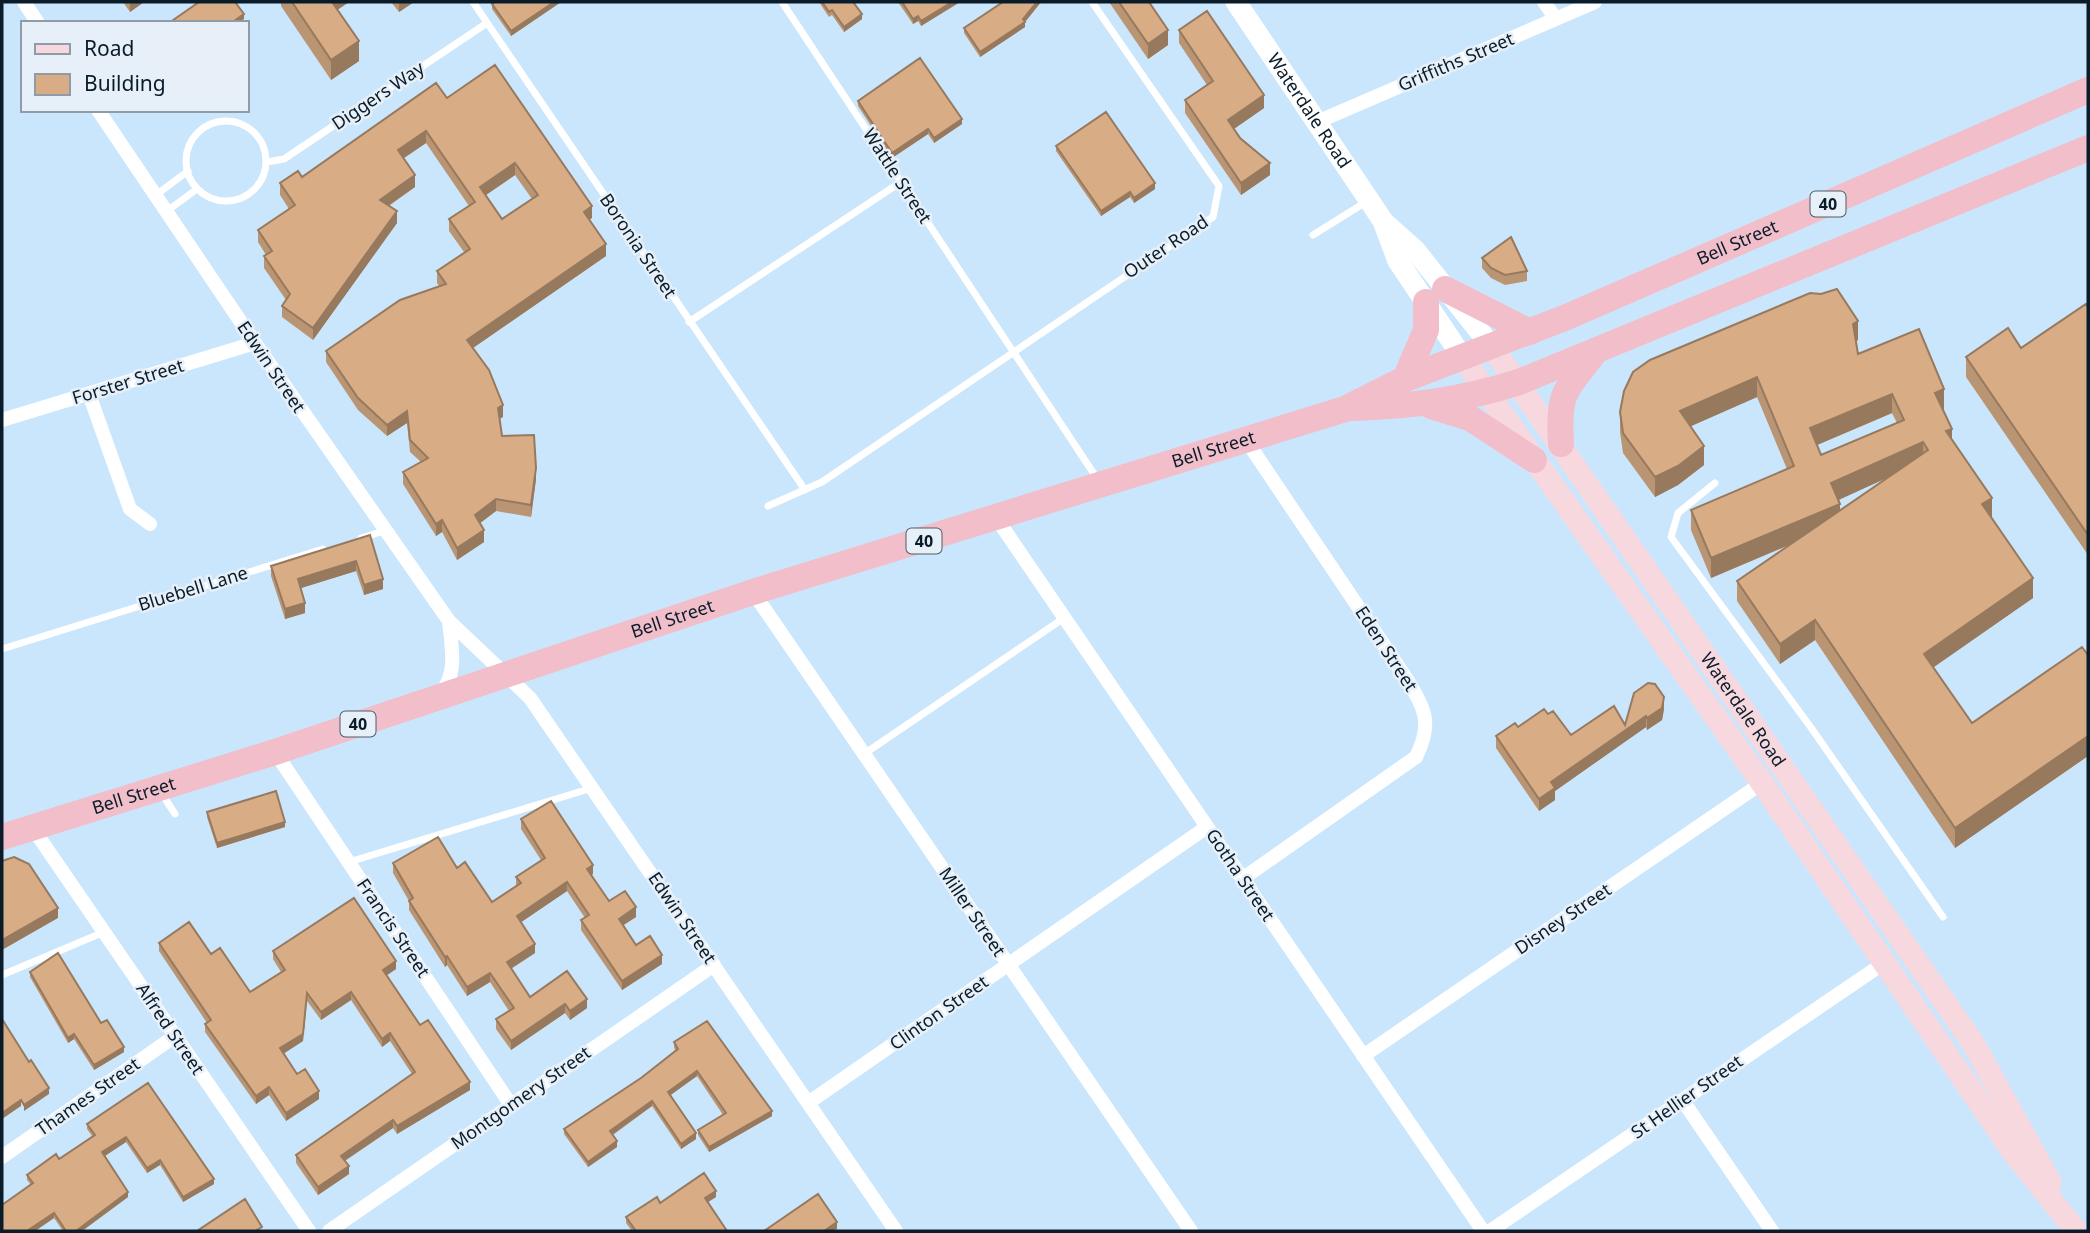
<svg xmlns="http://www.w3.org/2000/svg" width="2090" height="1233" font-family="'Noto Sans',sans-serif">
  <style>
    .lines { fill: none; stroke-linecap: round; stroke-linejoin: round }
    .lane { stroke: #fff; stroke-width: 7 }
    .street { stroke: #fff; stroke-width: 14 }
    .secondary { stroke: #fff; stroke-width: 21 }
    .primary { stroke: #f7d8df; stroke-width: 23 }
    .highway { stroke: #f1bec9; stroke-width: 26 }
    .wall { fill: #ba9573; fill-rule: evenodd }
    .shaded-wall { fill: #97795e }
    .building { fill: #d8ad86; stroke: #97795e; stroke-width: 2; fill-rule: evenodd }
    .labels { text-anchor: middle; stroke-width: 5; stroke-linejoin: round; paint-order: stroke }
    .shield { fill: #e7f0f8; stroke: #4c5c68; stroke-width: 2 }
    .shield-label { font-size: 16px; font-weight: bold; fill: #0a1c2a }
    .street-label { font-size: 18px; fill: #0a1c2a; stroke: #e7f0f8 }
  </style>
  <rect width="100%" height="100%" fill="#cae6fd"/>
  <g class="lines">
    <path class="lane" d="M473 2 805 490
      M782 2 1098 480
      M186 161a40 40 0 1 1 80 0a40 40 0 1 1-80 0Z
      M267 162 284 159 487 23
      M156 195 188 171
      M167 211 197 189
      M1313 235 1366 202
      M689 322 901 182
      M1715 483 1678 513 1671 537 1812 729 1943 917
      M768 506 822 482 1213 217 1219 186 1092 2
      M361 538 384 531
      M2 649 323 549
      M864 754 1064 618
      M162 794 175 814
      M349 862 592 788
      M2 975 104 932"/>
    <path class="street" d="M24 2 38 23
      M1544 2 1556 19
      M98 110 255 343 449 621 530 698 896 1231
      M1317 122 1595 2
      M89 394 130 509 150 524
      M2 420 255 343
      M997 519 1483 1231
      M753 592 1191 1231
      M439 694C459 676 451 645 449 621
      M275 752 511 1105
      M32 827 309 1231
      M1242 879 1416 757C1433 723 1425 709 1406 678L1246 440
      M1363 1056 1762 783
      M1683 1101 1772 1231
      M808 1103 1207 827
      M2 1157 175 1036
      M329 1231 714 965
      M1490 1231 1884 963"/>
    <g class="secondary">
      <path id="s1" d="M1236 2 1383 221 1398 261 1463 358"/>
      <path d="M1387 225 1415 250 1492 347"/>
    </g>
    <g class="primary">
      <path id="s2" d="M1492 347 1973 1043 2050 1182"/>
      <path d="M1463 358 1762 783 2011 1149 2076 1231"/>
    </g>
    <g class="highway">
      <path d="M1445 289 1530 332"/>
      <path d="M1405 379 1426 330V302"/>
      <path d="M1431 406 1470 418 1534 460"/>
      <path d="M1355 408C1413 406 1463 400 1519 382L2088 148"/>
      <path d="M1561 444C1558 391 1564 393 1595 352"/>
      <path id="s3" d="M2 837 275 752 753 592 1345 409 1405 379 1567 317 2088 90"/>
    </g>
  </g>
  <path class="wall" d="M123 2H144L130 12Z
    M281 2H349L337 10 359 61 331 80 281 6Z
    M391 2H414L399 12Z
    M495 2H561L511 36 492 9V4Z
    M819 2H853L862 19 844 32 832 15 829 17Z
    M898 2H960L921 26 918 21 913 24Z
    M1041 2 1025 22V27L980 57 964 33V28Z
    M1109 2H1149L1168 45 1148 59Z
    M1179 30 1264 108 1234 129 1270 175 1241 195 1185 113V100L1207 85 1179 43Z
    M447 98 592 218 589 220 606 256 473 348 503 417 500 419 502 436 536 479 531 517 496 511 480 523 484 542 457 560 442 532 436 536 403 484V472L421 462 410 452 407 423 387 436 358 410 326 362V351L439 286 437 283V271L464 252 449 231V219L469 206 426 143 404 158 415 187 389 206 397 223 313 340 282 317V306L286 300 264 268V256L266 255 258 242V230L289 209 280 195V183L302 177ZM515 175 532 199 502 219 486 195Z
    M858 101 962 124 934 143 928 134 892 158 858 106Z
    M1056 146 1155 189 1134 203 1130 197 1101 216 1056 151Z
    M1482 258 1527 271V281L1505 285 1491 278 1482 268Z
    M2088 307V555L1966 377V357L2021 348Z
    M1858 340 1856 342 1858 354 1944 409H1943L1952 439 2033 598 1933 667 1972 723 2088 655V756L1955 848 1815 640 1780 664 1737 601V581L1792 544 1711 578 1691 530V510L1787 469 1757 397 1691 426 1704 465 1678 485 1655 497 1623 453 1620 432V412ZM1892 413 1897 423 1821 455 1817 445ZM1888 477 1840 511 1839 500Z
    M370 535 383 589 364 595 356 571 301 588 305 613 285 619 271 576V566Z
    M1664 709 1662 720 1647 730 1646 727 1555 791V800L1539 811 1496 748V736L1548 714 1571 735 1625 725Z
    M207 812 285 827 217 848 207 817Z
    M521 819 593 874 591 875 609 901 636 917 623 925 636 945 662 964 622 990 581 930V920L585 918 567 891 521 922 535 953 511 969 530 997 587 1008 570 1020 565 1013 511 1050 496 1029V1019L509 1011 490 982 467 996 447 965 445 967 409 910V901L393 873V863L457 868 492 902 516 886V877L541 860 521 829Z
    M159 943 211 954 250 992 281 972 273 959V951L396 969 386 975 420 1025 470 1090 397 1134 393 1128 345 1161 349 1174 318 1195 296 1163V1155L412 1074 390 1041 382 1047 351 1000 321 1020 307 1001 303 1041 284 1053 297 1074 319 1099 286 1121 269 1095 256 1104 205 1032V1024L207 1023 159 951Z
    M30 972 124 1052 94 1070 74 1039 68 1043 30 977Z
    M674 1042 772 1116 709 1152 698 1135V1130L723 1115 697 1076 670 1095 696 1139 681 1149 652 1106 613 1135 617 1147 588 1167 564 1134V1129L641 1078 675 1050 674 1047Z
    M148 1083 214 1184 183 1202 160 1165 147 1173 126 1142 104 1156 128 1197 82 1231H63L54 1218 35 1231H2L31 1185 27 1180V1175L59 1159 92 1136 87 1129V1124Z
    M716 1197 708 1202 727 1231H632L626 1223V1217L660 1203Z"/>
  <path class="shaded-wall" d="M130 2H144L130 12Z
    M328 2H349L328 16Z
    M399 2H414L399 12Z
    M554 2H561L511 36V31Z
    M952 2H960L921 26V21Z
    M1037 2H1041L1025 22V27L980 57V52L1023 19Z
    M244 14V19L239 23H231Z
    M862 14V19L844 32V27Z
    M918 16V21L913 24V19Z
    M1168 30V45L1148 59V44Z
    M359 41V61L331 80V60Z
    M1264 95V108L1228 133V120Z
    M962 119V124L934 143V138Z
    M928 129V134L892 158V153Z
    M426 131V143L398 162V150Z
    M515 163V175L480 199V187Z
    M1270 163V175L1241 195V183Z
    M415 175V187L380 211V200Z
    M1155 183V189L1134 203V198Z
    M1130 192V197L1101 216V211Z
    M592 206V218L584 223V212Z
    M397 211V223L313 340V328Z
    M606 244V256L467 352V340Z
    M1858 321V340L1853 343V324Z
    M1757 377V397L1680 431V411Z
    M1944 389V409L1935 413V393Z
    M1892 394V413L1810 448V428Z
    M503 405V417L498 419V408Z
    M407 411V423L387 436V425Z
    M1952 429V449L1946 431Z
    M1923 442V462L1831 503V483Z
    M1704 446V465L1678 485 1655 497V477Z
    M536 468V479L531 517V505Z
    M1992 498V517L1982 524V504Z
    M496 499V511L475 527V515Z
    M1840 504V523L1711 578V558Z
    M442 520V532L436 536V524Z
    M484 530V542L457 560V548Z
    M356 561V571L298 589V579Z
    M2033 578V598L1924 674V654Z
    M383 579V589L364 595V585Z
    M305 603V613L285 619V609Z
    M1815 620V640L1780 664V644Z
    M1664 697V709L1662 720 1647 730V718Z
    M1646 716V727L1555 791V800L1539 811V799L1551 782Z
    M2088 736V756L1955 848V828Z
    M285 822V827L217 848V843Z
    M593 865V874L587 878V869Z
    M567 882V891L517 925V916Z
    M636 907V917L619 928V919Z
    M58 908V918L2 950V940Z
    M535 944V953L507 971V962Z
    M662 955V964L622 990V981Z
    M447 956V965L445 967V957Z
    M396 961V969L383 978V970Z
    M490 973V982L467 996V987Z
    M351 992V1000L321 1020V1012Z
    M307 993 303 1041 280 1056V1048Z
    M587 999V1008L570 1020V1011Z
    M565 1004V1013L511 1050V1041Z
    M390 1033V1041L382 1047V1039Z
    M74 1034V1039L68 1043V1038Z
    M124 1047V1052L94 1070V1065Z
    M697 1071V1076L668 1097V1092Z
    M470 1082V1090L397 1134V1126Z
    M269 1087V1095L256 1104V1096Z
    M49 1088V1094L24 1111V1105Z
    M319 1091V1099L286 1121V1113Z
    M21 1100V1106L2 1119V1113Z
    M652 1101V1106L610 1136V1131Z
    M772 1111V1116L709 1152V1147Z
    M393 1120V1128L341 1163V1156Z
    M696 1133V1139L681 1149V1144Z
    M126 1137V1142L102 1158V1152Z
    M617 1141V1147L588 1167V1162Z
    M160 1160V1165L147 1173V1168Z
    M349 1166V1174L318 1195V1187Z
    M214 1179V1184L183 1202V1197Z
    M716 1191V1197L705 1204V1198Z
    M128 1192V1197L82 1231H76Z
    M54 1213V1218L35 1231H27Z
    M837 1222V1229L833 1231H824Z"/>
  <path class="building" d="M199 2H235L244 14 231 23H169Z
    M292 2H332L359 41 331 60Z
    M495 2H554L511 31 492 4Z
    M822 2H853L862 14 844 27 832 10 829 12Z
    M902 2H952L921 21 918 16 913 19Z
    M1003 2H1037L1023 19 1025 22 980 52 964 28Z
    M1119 2H1149L1168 30 1148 44Z
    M1207 11 1264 95 1228 120 1240 138 1270 163 1241 183 1185 100 1213 81 1179 30Z
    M920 58 962 119 934 138 928 129 892 153 858 101Z
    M495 65 592 206 584 212 606 244 467 340 489 370 503 405 498 408 502 436 534 435 536 468 531 505 496 499 475 515 484 530 457 548 442 520 436 524 403 472 428 458 410 440 407 411 387 425 358 398 326 351 400 300 446 284 437 271 470 249 449 219 475 202 426 131 398 150 415 175 380 200 397 211 313 328 282 306 290 294 264 256 272 251 258 230 295 205 280 183 298 171 302 177 436 83 447 98ZM515 163 538 195 502 219 480 187Z
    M1106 112 1155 183 1134 198 1130 192 1101 211 1056 146Z
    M1511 237 1527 271 1505 275 1491 268 1482 258Z
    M1837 289 1858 321 1853 324 1858 354 1919 329 1944 389 1935 393 1952 429 1946 431 1992 498 1982 504 2033 578 1924 654 1972 723 2082 647 2088 655V736L1955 828 1815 620 1780 644 1737 581 1928 450 1923 442 1831 483 1840 504 1711 558 1691 510 1794 466 1757 377 1680 411 1704 446 1678 466 1655 477 1623 433 1620 412 1624 391 1633 372 1650 360 1810 293 1821 294ZM1892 394 1904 420 1821 455 1810 428Z
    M2086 304 2088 307V535L1966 357 2008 328 2021 348Z
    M370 535 383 579 364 585 356 561 298 579 305 603 285 609 271 566Z
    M1648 683 1655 684 1664 697 1662 708 1647 718 1646 716 1551 782 1555 788 1539 799 1496 736 1515 723 1518 727 1544 709 1548 714 1553 711 1571 735 1614 706 1625 725 1634 693Z
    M276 791 285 822 217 843 207 812Z
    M551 801 593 865 587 869 609 901 625 891 636 907 619 919 636 945 650 936 662 955 622 981 581 920 589 915 567 882 517 916 535 944 507 962 530 997 567 971 587 999 570 1011 565 1004 511 1041 496 1019 514 1008 490 973 467 987 447 956 445 957 409 901 413 898 393 863 438 837 457 868 465 862 492 902 521 883 516 877 545 858 521 819Z
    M14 857 29 864 58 908 2 940V861Z
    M354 898 396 961 383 970 420 1025 428 1020 470 1082 397 1126 393 1120 341 1156 349 1166 318 1187 296 1155 415 1072 390 1033 382 1039 351 992 321 1012 307 993 303 1034 280 1048 297 1074 305 1069 319 1091 286 1113 269 1087 256 1096 205 1024 211 1020 159 943 189 922 211 954 220 948 250 992 285 970 273 951Z
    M58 953 101 1023 107 1020 124 1047 94 1065 74 1034 68 1038 30 972Z
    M2 1019 29 1062 31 1060 49 1088 24 1105 21 1100 2 1113Z
    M707 1021 772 1111 709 1147 698 1130 726 1113 697 1071 668 1092 696 1133 681 1144 652 1101 610 1131 617 1141 588 1162 564 1129 641 1078 678 1049 674 1042Z
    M148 1083 214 1179 183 1197 160 1160 147 1168 126 1137 102 1152 128 1192 76 1231H66L54 1213 27 1231H2V1205L33 1183 27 1175 56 1154 59 1159 95 1135 87 1124Z
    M704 1173 716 1191 705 1198 727 1231H636L626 1217 657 1197 660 1203Z
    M818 1194 837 1222 824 1231H764Z
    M245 1199 262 1227 255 1231H197Z"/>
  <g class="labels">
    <g class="shield">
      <rect x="1810.5" y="191.5" width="35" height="25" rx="5"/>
      <rect x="906.5" y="528.5" width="35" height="25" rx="5"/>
      <rect x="340.5" y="711.5" width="35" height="25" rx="5"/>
    </g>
    <g class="shield-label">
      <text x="1828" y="210">40</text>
      <text x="924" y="547">40</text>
      <text x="358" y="730">40</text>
    </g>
    <g class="street-label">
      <text transform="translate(1456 62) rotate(-23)" y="6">Griffiths Street</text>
      <text transform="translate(378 96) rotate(-34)" y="6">Diggers Way</text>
      <text dy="6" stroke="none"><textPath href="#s1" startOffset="131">Waterdale Road</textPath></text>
      <text transform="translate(897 176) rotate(57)" y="6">Wattle Street</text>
      <text dy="6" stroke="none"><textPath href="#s3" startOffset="1836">Bell Street</textPath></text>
      <text transform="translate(638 246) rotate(56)" y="6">Boronia Street</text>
      <text transform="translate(1166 247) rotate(-34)" y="6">Outer Road</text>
      <text transform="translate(271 367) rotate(56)" y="6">Edwin Street</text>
      <text transform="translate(128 382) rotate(-17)" y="6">Forster Street</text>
      <text dy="6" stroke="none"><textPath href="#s3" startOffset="1272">Bell Street</textPath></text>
      <text transform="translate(193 589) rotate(-17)" y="6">Bluebell Lane</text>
      <text dy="6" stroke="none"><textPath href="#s3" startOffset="705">Bell Street</textPath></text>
      <text transform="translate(1386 649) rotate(57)" y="6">Eden Street</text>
      <text dy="6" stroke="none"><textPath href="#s2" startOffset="441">Waterdale Road</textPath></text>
      <text dy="6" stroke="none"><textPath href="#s3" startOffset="138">Bell Street</textPath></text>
      <text transform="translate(1240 875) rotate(56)" y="6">Gotha Street</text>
      <text transform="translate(972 912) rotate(56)" y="6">Miller Street</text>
      <text transform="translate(682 918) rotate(56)" y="6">Edwin Street</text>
      <text transform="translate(1563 919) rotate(-34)" y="6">Disney Street</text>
      <text transform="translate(393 928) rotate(56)" y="6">Francis Street</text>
      <text transform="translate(939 1013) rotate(-35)" y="6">Clinton Street</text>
      <text transform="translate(170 1029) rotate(56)" y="6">Alfred Street</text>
      <text transform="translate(88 1097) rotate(-35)" y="6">Thames Street</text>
      <text transform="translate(1687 1097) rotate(-35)" y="6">St Hellier Street</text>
      <text transform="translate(521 1098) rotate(-35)" y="6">Montgomery Street</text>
    </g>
  </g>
  <rect width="2090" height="1233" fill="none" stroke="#0a1c2a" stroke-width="7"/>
  <rect x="21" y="21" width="228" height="91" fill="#e7f0f8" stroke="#8f9ba6" stroke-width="2"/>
  <rect x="35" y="44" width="35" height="10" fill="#f7d8df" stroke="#8f9ba6" stroke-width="2"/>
  <text x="84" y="56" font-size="21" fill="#0a1c2a">Road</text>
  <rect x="35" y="74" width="35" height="21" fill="#d8ad86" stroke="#8f9ba6" stroke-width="2"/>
  <text x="84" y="91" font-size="21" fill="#0a1c2a">Building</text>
</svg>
